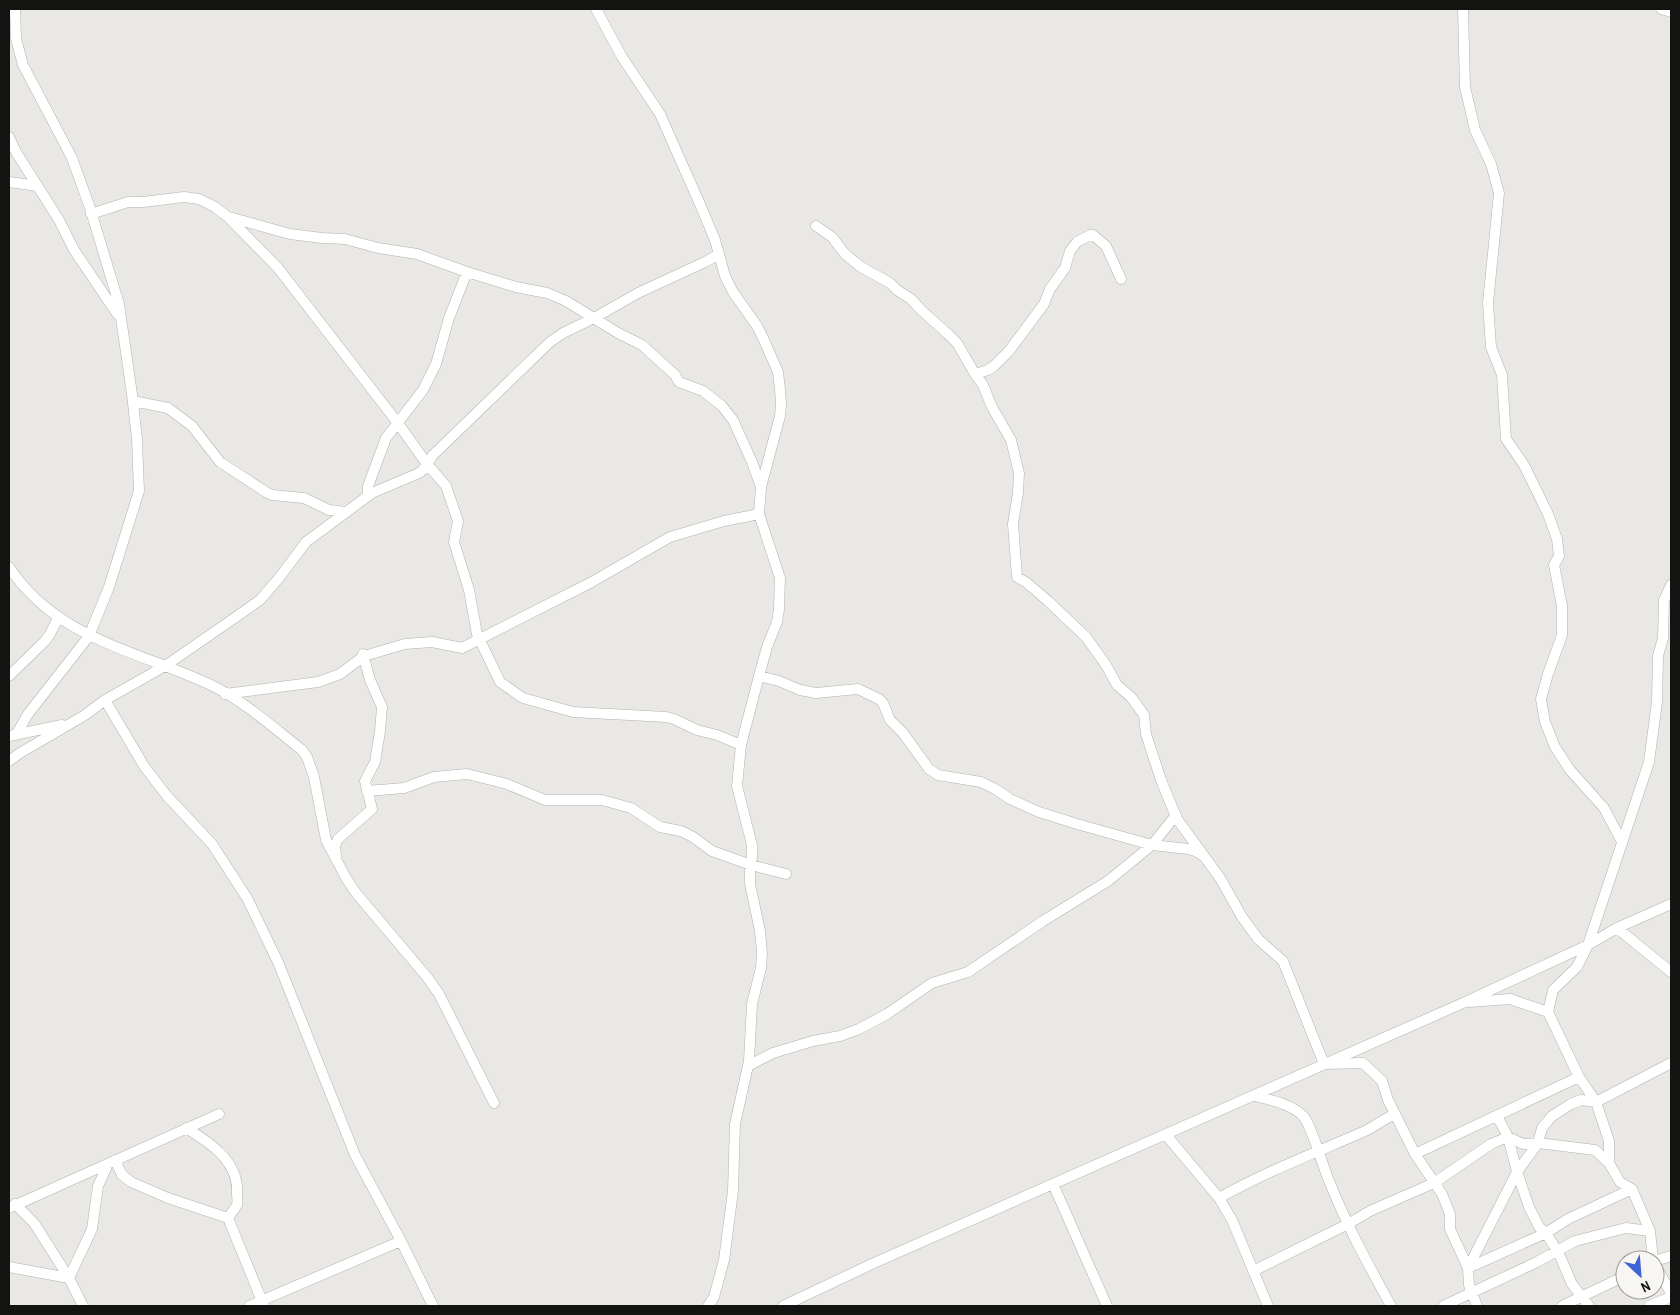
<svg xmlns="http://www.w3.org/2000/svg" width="1680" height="1315" font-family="'Archivo Narrow',sans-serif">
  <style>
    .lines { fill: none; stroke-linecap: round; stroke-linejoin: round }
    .minor-casing { stroke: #b2b1ae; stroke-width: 11 }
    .minor { stroke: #fff; stroke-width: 10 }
  </style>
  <rect width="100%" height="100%" fill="#eae8e5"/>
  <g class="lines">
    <g class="minor-casing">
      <path id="minor" d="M15 9 16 39 23 65 72 158 90 208 119 304 132 394 137 439 139 491 109 587 89 636 28 714 16 735
        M596 9 622 57 660 114 699 202 715 240 725 276 733 292 757 326 763 338 778 372 780 389 781 404 780 416 761 487 759 514 780 578 779 609 777 622 767 647 759 676 741 745 737 786 752 845V857L750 871V884L760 931 762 953 761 968 752 1004 749 1061 735 1124 733 1191 724 1260 714 1297 708 1306
        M1463 9 1465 87 1475 130 1491 164 1499 193 1488 303 1491 347 1502 375 1506 439 1524 465 1548 514 1557 539 1559 556 1554 565 1562 606V635L1548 674 1541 699 1545 722 1555 747 1570 770 1604 808 1622 842
        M1661 9 1671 12
        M9 137 16 152 59 220 74 250 118 315
        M9 182 38 186
        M91 214 128 202H143L184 197 199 199 215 207 228 217 278 268 397 422 427 464 446 486 458 521 454 542 469 590 477 634 500 682 523 698 573 712 666 717 674 719 697 730 717 735 741 745
        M229 217 290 234 322 238 345 239 378 248 417 254 467 272 516 287 547 293 566 301 618 333 642 345 675 375 679 382 703 391 722 406 733 420 752 462 761 487
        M816 226 832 237 845 254 861 267 890 283 897 290 911 299 922 311 948 334 957 343 975 374 983 385 992 407 1011 440 1019 473 1018 493 1013 524 1017 577 1027 583 1048 601 1086 637 1106 665 1117 685 1131 697 1144 715 1146 734 1161 780 1177 819 1220 878 1242 917 1258 939 1283 961 1324 1064 1363 1063 1382 1081 1388 1100 1415 1154 1442 1194 1450 1214V1229L1468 1268 1469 1285 1477 1306
        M975 374 988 370 994 366 1009 351 1044 304 1050 289 1065 268 1070 251 1077 242 1090 235H1093L1106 246 1121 279
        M133 401 168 408 192 426 220 462 266 492 272 495 304 498 329 510 345 512
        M368 496V486L386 438 423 390 436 364 449 318 467 272
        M9 567C57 640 140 651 213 686 245 702 274 728 302 750L307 757 314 777 326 840 346 878 356 893 427 977 439 994 494 1103
        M9 676 45 641 50 634 58 618
        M759 676 779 681 800 690 816 693 858 689 879 699 883 703 890 720 903 733 929 769 938 775 981 782 995 789 1010 799 1039 812 1077 824 1152 845 1188 849 1195 851 1202 855
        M225 694 318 682 340 674 364 656 405 644 432 642 462 648 590 583 670 537 724 521 759 514
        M105 700 144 766 167 796 212 844 247 898 278 962 355 1155 401 1241 433 1306
        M9 736 62 725
        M9 761 20 753 85 715 105 700 165 666 233 619 260 600 279 578 306 542 372 493 417 474 422 471 433 455 550 342 563 333 594 318 638 293 705 262 718 255
        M367 791 404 788 434 777 467 774 507 784 545 800H602L631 808 660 827 681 831 693 837 712 851 751 865 786 874
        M336 856 335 846 338 839 372 809 365 781 375 762 380 731 382 707 370 680 363 654
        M1617 928 1671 972
        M1470 1002 1510 999 1548 1012 1579 1077 1596 1102 1609 1141V1163L1620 1182 1632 1189 1650 1231 1653 1260
        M1548 1012 1553 990 1577 967 1588 945 1649 762 1657 702 1658 656 1663 638 1664 600 1671 585
        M748 1066 773 1053 813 1041 840 1036 859 1029 887 1014 932 983 968 972 1043 921 1108 881 1152 845 1176 815
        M1255 1096C1270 1100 1292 1104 1303 1116 1312 1126 1323 1168 1330 1183 1347 1226 1369 1266 1391 1306
        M1497 1116 1508 1137 1517 1172 1529 1207 1539 1227 1546 1233 1559 1254 1572 1284 1589 1306
        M186 1128C209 1142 239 1161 237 1193 237 1196 238 1201 237 1205 235 1209 230 1214 228 1218
        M1166 1135 1219 1198 1232 1220 1268 1306
        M1415 1154 1579 1077
        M115 1160 122 1175 131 1182 168 1198 228 1218 264 1306
        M1053 1184 1107 1306
        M1219 1198C1267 1171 1315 1153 1365 1131 1375 1126 1384 1119 1395 1114
        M15 1204 34 1223 69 1278 83 1306
        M9 1208 219 1114
        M1655 1261 1671 1256
        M1655 1265 1671 1293
        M9 1267 69 1278
        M1468 1268 1517 1172 1538 1143 1542 1128 1552 1116 1571 1104 1581 1100 1596 1102 1671 1063
        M1468 1268 1546 1233 1568 1219 1632 1189
        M1253 1271 1348 1224 1370 1211 1434 1183 1491 1144 1508 1137 1523 1144 1538 1143 1595 1150 1609 1163
        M69 1278 92 1229 98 1186 108 1164
        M249 1306 401 1241
        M783 1306 874 1263 1463 1003 1588 945 1617 928 1671 904
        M1443 1306 1537 1262 1575 1241 1626 1228 1650 1231
        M1562 1306 1625 1276
        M1649 1306 1671 1297"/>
    </g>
    <use href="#minor" class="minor"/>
  </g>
  <rect width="1680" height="1315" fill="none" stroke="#131312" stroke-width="20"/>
  <g transform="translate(1640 1275) rotate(154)"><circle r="24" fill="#f7f6f2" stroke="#9c9b98"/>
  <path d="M0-4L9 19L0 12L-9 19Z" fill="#3f62d4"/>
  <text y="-8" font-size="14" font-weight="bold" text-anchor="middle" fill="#131312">N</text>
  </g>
</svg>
